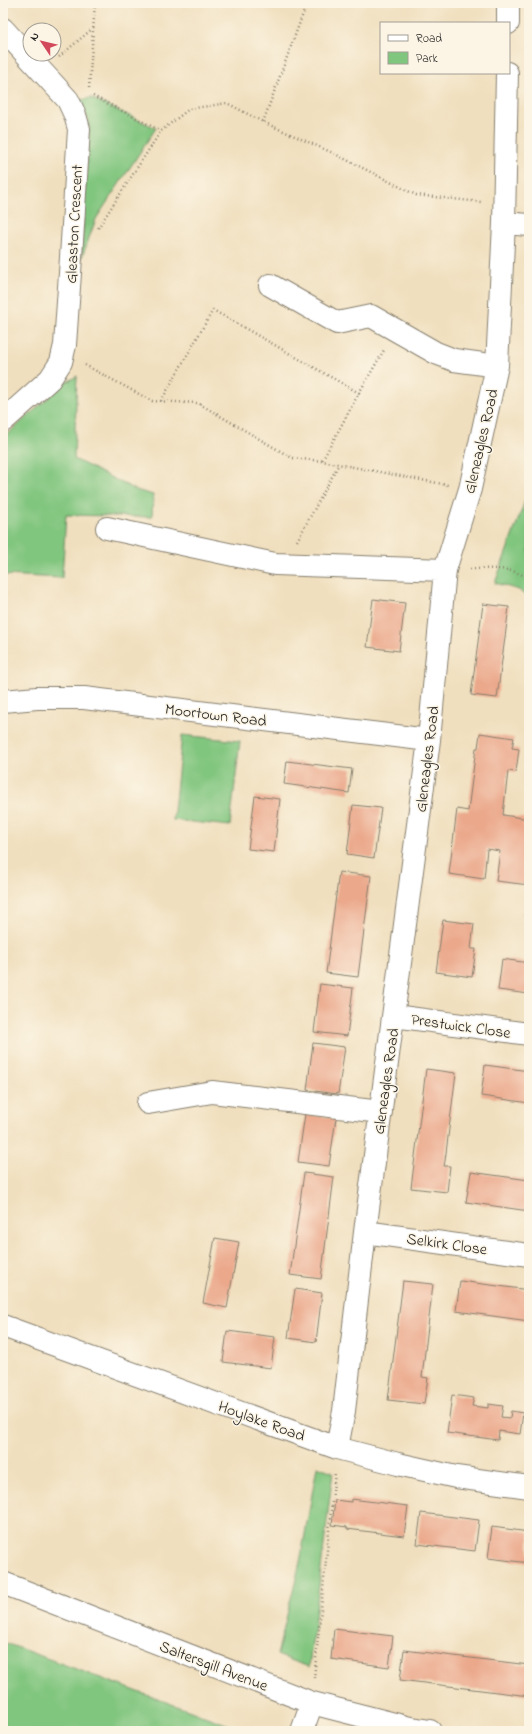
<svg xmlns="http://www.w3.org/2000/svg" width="532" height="1734" font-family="'Indie Flower',sans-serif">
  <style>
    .green { fill: #81c67f; stroke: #4e714e }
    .building { fill: #eba88b }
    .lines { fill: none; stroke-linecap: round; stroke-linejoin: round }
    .minor-casing { stroke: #867e6d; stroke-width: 24 }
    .path { stroke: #867e6d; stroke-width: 2.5; stroke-dasharray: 1 3; stroke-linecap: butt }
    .minor { stroke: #fff; stroke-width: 22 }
    .labels { text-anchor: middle; stroke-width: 3; stroke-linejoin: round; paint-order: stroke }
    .street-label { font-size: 16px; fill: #1c1c1c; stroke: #fcf5e5 }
  </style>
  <rect width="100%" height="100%" fill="#fcf5e5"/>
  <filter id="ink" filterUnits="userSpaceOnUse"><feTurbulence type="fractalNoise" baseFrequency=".025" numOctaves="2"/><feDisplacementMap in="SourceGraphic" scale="8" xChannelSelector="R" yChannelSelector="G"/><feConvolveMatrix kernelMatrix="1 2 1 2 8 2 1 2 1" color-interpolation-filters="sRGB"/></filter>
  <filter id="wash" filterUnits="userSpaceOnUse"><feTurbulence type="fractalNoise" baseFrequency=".012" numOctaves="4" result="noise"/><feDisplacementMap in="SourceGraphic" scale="16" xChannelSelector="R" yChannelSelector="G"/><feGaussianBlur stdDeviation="0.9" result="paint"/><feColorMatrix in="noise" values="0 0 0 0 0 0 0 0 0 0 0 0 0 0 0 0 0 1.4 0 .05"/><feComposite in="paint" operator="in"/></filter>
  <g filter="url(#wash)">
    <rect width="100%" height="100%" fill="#f0dfbe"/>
    <path class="green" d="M91 98 156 128 96 219 81 260 89 129 87 117 80 100Z
      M77 376 74 459 136 490 153 495 152 517 66 515 62 578 3 575V438L65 383Z
      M529 490V600L519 590 495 583Z
      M182 735 240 741 230 826 173 820Z
      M317 1466 333 1472 309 1667 277 1655 300 1562Z
      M3 1642 27 1651 245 1731H3Z"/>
    <g id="blocks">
      <path class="building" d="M373 599 405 603 399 651 367 647Z
        M483 604 509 607 497 698 471 695Z
        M480 733 514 738 512 748 519 749 516 772 508 771 503 815 529 819V885L496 881 500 851 487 849 484 879 449 874 457 809 468 811 476 748H478Z
        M287 761 352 769 349 793 284 784Z
        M255 796 280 799 274 852 248 849Z
        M353 805 381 808 374 858 347 854Z
        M339 872 371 876 358 977 326 973Z
        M528 896H529V917H525Z
        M443 920 474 924 471 949H476L472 977 436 972Z
        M502 959 529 963V994L498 990Z
        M320 984 353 988 347 1036 314 1032Z
        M313 1043 345 1047 338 1094 307 1090Z
        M485 1065 529 1071V1103L481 1096Z
        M426 1069 456 1073 445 1161 444 1166H450L447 1192 411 1188Z
        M305 1114 336 1118 329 1166 298 1162Z
        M471 1172 529 1180V1211L466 1202Z
        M304 1173 334 1177 321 1279 290 1275Z
        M215 1238 239 1242 227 1308 203 1303Z
        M403 1281 433 1284 422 1377 428 1378 424 1404 388 1400Z
        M460 1281 529 1290V1321L456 1311Z
        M295 1289 322 1293 316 1342 288 1338Z
        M227 1331 275 1337 271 1368 223 1362Z
        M452 1395 474 1398 472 1406 488 1408V1404L503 1406 501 1417 510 1418 511 1411 523 1413 520 1434 499 1431 498 1440 447 1433Z
        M351 1499 408 1506 404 1536 347 1529V1527L332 1525 335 1500 351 1502Z
        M421 1513 479 1520 475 1551 417 1544Z
        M492 1527 529 1532V1563L488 1558Z
        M334 1629 393 1636 389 1667 331 1659Z
        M404 1650 529 1665V1696L400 1680Z"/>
    </g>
  </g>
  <g filter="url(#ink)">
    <use href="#blocks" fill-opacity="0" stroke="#867e6d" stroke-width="1"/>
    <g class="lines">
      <g class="minor-casing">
        <path id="minor" d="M508 23V3
          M3 29 68 100 75 115 79 129 70 273 65 345 61 362 50 379 3 421
          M504 223 529 225
          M270 285 337 323 371 316 436 353 454 360 497 366
          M107 528 275 564 445 570
          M3 701 37 698H84L429 740
          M394 1016 529 1034
          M148 1103 212 1092 381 1112
          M365 1232 529 1255
          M3 1326 337 1448 398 1464 456 1477 529 1487
          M337 1448 344 1411 365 1232 429 740 445 570 470 489 497 366 504 223 507 73
          M3 1583 312 1703 406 1727 430 1731
          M302 1731 312 1703"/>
      </g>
      <path class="path" d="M59 57 92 29
        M89 88 95 3
        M93 96 161 131
        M263 122 307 3
        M98 228 161 131 189 109 227 103 263 122 333 153 416 195 481 202
        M3 297 6 300 3 303
        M85 365 152 401 198 403 292 458 322 461 448 485
        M359 393 384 350
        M161 401 213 310 359 393 322 461
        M297 541 339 464
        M470 569C491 569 511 566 529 579
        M314 1678 335 1472"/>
      <use href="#minor" class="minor"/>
    </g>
  </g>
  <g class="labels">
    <g class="street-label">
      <text transform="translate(73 224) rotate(-87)" y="6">Gleaston Crescent</text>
      <text transform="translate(480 441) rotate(-77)" y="6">Gleneagles Road</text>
      <text transform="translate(216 714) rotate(7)" y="6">Moortown Road</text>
      <text transform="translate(426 759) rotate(-83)" y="6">Gleneagles Road</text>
      <text transform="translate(461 1025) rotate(8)" y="6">Prestwick Close</text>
      <text transform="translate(385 1081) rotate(-82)" y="6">Gleneagles Road</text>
      <text transform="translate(447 1243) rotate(8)" y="6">Selkirk Close</text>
      <text transform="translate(262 1420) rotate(20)" y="6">Hoylake Road</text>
      <text transform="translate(214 1665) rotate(21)" y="6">Saltersgill Avenue</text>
    </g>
  </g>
  <rect width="532" height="1734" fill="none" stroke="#fcf5e5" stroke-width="16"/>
  <rect x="380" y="22" width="130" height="52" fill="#fcf5e5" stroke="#a29e95"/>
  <rect x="388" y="35" width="20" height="6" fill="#ffffff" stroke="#a29e95"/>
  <text x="416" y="42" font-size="12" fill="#1c1c1c">Road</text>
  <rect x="388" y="52" width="20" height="12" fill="#81c67f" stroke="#a29e95"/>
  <text x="416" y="62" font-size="12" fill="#1c1c1c">Park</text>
  <g transform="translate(42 42) rotate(305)"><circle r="19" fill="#fcf5e5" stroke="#a29e95"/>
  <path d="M0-3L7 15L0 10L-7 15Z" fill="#d1495b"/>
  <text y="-6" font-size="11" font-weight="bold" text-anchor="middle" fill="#1c1c1c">N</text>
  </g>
</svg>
